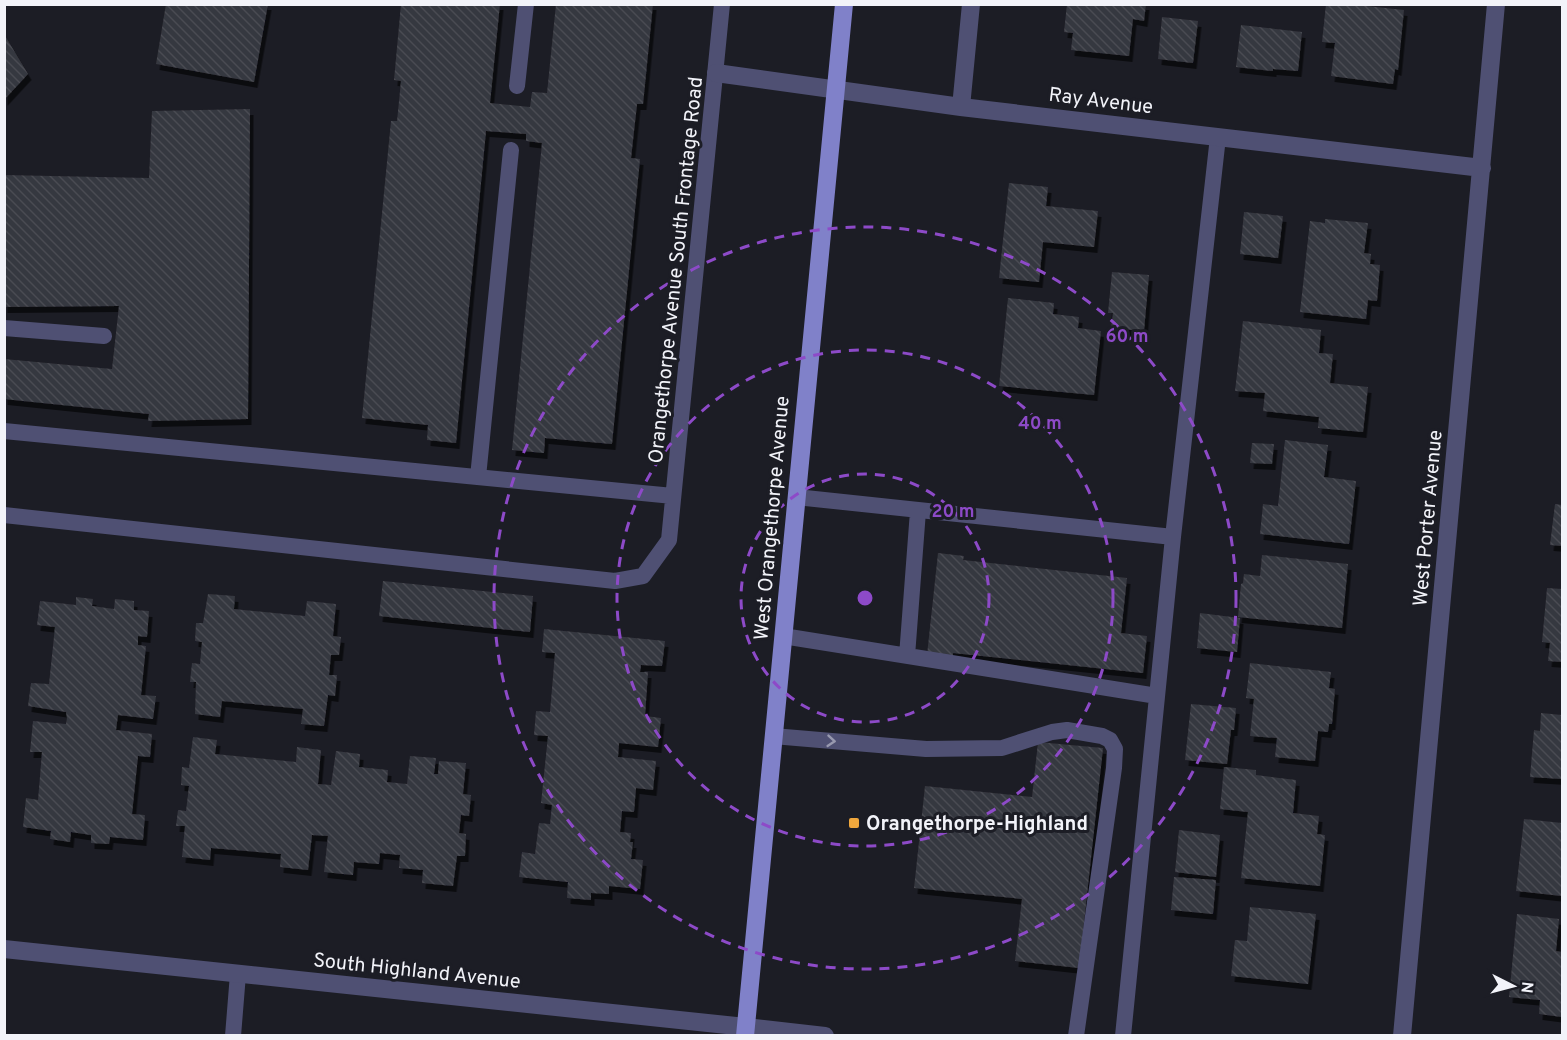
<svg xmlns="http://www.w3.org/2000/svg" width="1567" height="1040" font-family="Overpass,sans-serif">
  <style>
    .building { fill: url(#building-back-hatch); filter: url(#shadow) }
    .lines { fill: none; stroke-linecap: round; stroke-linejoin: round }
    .service { stroke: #4f5073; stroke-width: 16 }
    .minor { stroke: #4f5073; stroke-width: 18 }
    .tertiary { stroke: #4f5073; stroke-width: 18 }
    .primary { stroke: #8081c9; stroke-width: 18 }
    .oneway { stroke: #9899af }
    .ring { fill: none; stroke: #8d4ac8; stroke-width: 3; stroke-dasharray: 10 8 }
    .poi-dot { fill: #efa73d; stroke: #1c1d25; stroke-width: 2 }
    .labels { text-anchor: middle; stroke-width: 6; stroke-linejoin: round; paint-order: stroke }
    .street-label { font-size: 20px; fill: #f2f3f9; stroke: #1c1d25 }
    .poi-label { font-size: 20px; font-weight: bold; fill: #f2f3f9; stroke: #1c1d25; text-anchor: start }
    .centre { fill: #8d4ac8; stroke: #1c1d25; stroke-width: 3 }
    .ring-label { font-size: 18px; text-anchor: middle; font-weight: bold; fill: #8d4ac8; stroke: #1c1d25; stroke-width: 6; stroke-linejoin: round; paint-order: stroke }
  </style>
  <defs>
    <pattern id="building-back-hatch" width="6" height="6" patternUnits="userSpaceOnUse" patternTransform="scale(1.5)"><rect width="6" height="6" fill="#36373f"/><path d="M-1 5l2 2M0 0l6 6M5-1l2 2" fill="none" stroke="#4a4b52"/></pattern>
    <filter id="shadow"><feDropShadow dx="3.5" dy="6" stdDeviation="0" flood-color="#0009"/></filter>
  </defs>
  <rect width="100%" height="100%" fill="#1c1d25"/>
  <path class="building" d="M166 4H268L254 82 156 64Z
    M401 4H500L490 103 530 107 532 92 547 93 556 4H653L643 104H637L631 158 640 159 612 444 545 438 544 453 512 450 542 143 526 141V134L486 131 456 443 427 440 428 425 362 418 391 121H397L401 81 394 80Z
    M1067 4H1146L1144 21 1133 19 1129 56 1071 50 1073 33 1064 32Z
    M1326 4H1348L1404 10 1398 70 1395 69 1393 84 1331 76 1335 43 1322 42Z
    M1162 17 1198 21 1193 63 1158 59Z
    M1241 25 1302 32 1298 71 1273 69V71L1236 67Z
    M4 34 28 74 4 100Z
    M250 109 248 419 148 421 149 414 4 399V359L112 369 119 306 4 307V175L149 178 152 111Z
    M1009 183 1048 187 1046 206 1098 211 1094 247 1043 242 1039 282 999 278Z
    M1244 212 1283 216 1278 258 1240 254Z
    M1325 219 1368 223 1364 253 1371 254 1370 264 1380 265 1377 301 1368 300 1366 319 1300 312 1310 221 1325 223Z
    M1112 272 1149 275 1144 331 1111 328 1113 313H1108Z
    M1008 298 1054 303 1053 314 1079 317 1078 328 1101 331 1094 395 999 386Z
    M1243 321 1321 330 1319 353 1333 354 1330 383 1368 387 1363 432 1318 428 1319 417 1263 411 1265 393 1235 391Z
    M1285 440 1328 445 1324 477 1356 481 1349 544 1260 534 1263 504 1278 506Z
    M1252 443 1274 444 1272 464 1250 463Z
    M1555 504 1562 505V546L1550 545Z
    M938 553 964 556 963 560 1127 578 1121 633 1147 636 1143 673 953 653V657L927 655Z
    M1262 555 1348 564 1342 628 1238 617 1241 584 1243 583 1244 574 1260 576Z
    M383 581 533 596 530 632 379 616Z
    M1547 588 1562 589V662L1548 661 1550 643 1542 642Z
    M208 594 235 596 234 609 305 616 307 601 336 604 333 636 341 637 339 655H331L329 675H337L335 696 328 695 324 726 301 724 303 709 222 701 220 717 195 714 196 682H190L192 663 200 664 202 642 195 641 196 623H203Z
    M76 597 93 599 92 606 114 609 115 599 134 601V610L149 611 147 637 138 636V645L146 646 141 695 156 696 153 719 118 715 116 730 152 734 150 757 138 756 132 814 145 815 143 840 110 837 109 844 91 843V835L71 832 70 842 50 839 51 831 23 827 26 798 38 800 42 752H30L33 721 66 724 67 718 66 712 28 706 31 683 49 684 55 627 37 625 40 601 76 605Z
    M1200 613 1240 618 1237 652 1197 648Z
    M544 629 665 641 662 666 641 665 640 672H648L645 716 661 718 658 747 619 743 618 757 656 761 653 790 636 788 634 812 622 811 620 832 631 833 630 842H633L631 859 643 860 640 889 609 886V894L591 893V900L567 898 568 882 519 877 522 852 535 854 539 823 550 824 552 805 541 803 548 736 534 735 536 711 550 712 555 653 542 652Z
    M1250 663 1331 672 1329 688 1335 689 1332 724H1329L1328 732 1318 731 1315 761 1275 757 1277 738 1250 736 1254 699 1246 698Z
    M1191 704 1236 708 1234 730H1231L1227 764 1185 760Z
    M1541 713 1562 715V779L1530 777 1534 730 1540 731Z
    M193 737 217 740 215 754 296 762 297 747 321 750 318 784 331 785 336 751 360 754 359 767 388 770 387 782 407 784 410 756 436 758 434 774H438L439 761 466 763 463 794 471 795 469 816 461 815 459 833 466 834 465 856H457L453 886 422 883 423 870 399 868 400 855 380 853 379 864 354 862 353 875 324 872 328 836 312 835 308 870 280 867 281 854 211 848 210 860 182 857 185 826H176L178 810 186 811 189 786 181 785 182 767 189 768Z
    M1038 742 1103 748 1079 968 1015 961 1022 899 914 888 925 786 1032 797Z
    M1224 767 1256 770V775L1296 780 1293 813 1319 816 1317 834 1325 835 1320 886 1241 878 1248 812 1220 809Z
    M1524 819 1562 823V896L1516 891Z
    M1179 830 1220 835 1216 877 1175 872Z
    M1174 877 1216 880 1213 914 1171 910Z
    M1250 907 1316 914 1308 984 1231 976 1235 940 1247 941Z
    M1517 914 1559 919 1556 951 1562 952V1017L1539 1014 1540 1000 1509 997Z"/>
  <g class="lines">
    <path class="service" d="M517 86 526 4
      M4 328 104 336
      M4 431 673 496
      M478 477 511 150
      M796 497 1173 537
      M4 515 615 581 643 576 669 540 722 4
      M783 636 1157 696
      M907 656 918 511
      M773 736 926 749 1002 748 1052 732 1067 730 1102 736 1110 740 1115 749 1114 768 1076 1036
      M233 1036 238 974
      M1123 1036 1173 537 1218 137"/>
    <path class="minor" d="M716 73 961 107 1482 168
      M961 107 971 4
      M4 949 746 1027
      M1402 1036 1496 4"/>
    <path class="tertiary" d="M746 1027 825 1036"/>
    <path class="primary" d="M745 1036 844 4"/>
  </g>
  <defs><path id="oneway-chevron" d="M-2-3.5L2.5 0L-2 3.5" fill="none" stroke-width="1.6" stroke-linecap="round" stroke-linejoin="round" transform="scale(1.5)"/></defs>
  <use class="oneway" href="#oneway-chevron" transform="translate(831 741) rotate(5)"/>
  <g class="ring">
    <circle cx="865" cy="598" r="124"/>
    <circle cx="865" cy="598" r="248"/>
    <circle cx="865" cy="598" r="371"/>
  </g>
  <rect class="poi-dot" x="848" y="817" width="12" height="12" rx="3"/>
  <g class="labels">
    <g class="street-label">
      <text transform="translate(1101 100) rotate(7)" y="7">Ray Avenue</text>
      <text transform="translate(675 270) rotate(-84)" y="7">Orangethorpe Avenue South Frontage Road</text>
      <text transform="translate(771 518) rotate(-85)" y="7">West Orangethorpe Avenue</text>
      <text transform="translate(1427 518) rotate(-85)" y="7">West Porter Avenue</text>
      <text transform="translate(417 970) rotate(6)" y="7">South Highland Avenue</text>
    </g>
    <g class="poi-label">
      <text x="866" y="830">Orangethorpe-Highland</text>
    </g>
  </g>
  <circle cx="865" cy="598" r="9" class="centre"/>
  <g class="ring-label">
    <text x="1127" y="342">60 m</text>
    <text x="1040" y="429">40 m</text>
    <text x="953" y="517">20 m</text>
  </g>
  <rect width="1567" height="1040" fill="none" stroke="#f2f3f9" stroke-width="12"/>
  <g transform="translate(1513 986) rotate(96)" stroke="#1c1d25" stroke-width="4.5" paint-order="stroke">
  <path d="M0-4.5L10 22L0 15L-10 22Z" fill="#f2f3f9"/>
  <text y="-9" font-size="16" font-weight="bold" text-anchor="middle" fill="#f2f3f9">N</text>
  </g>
</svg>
